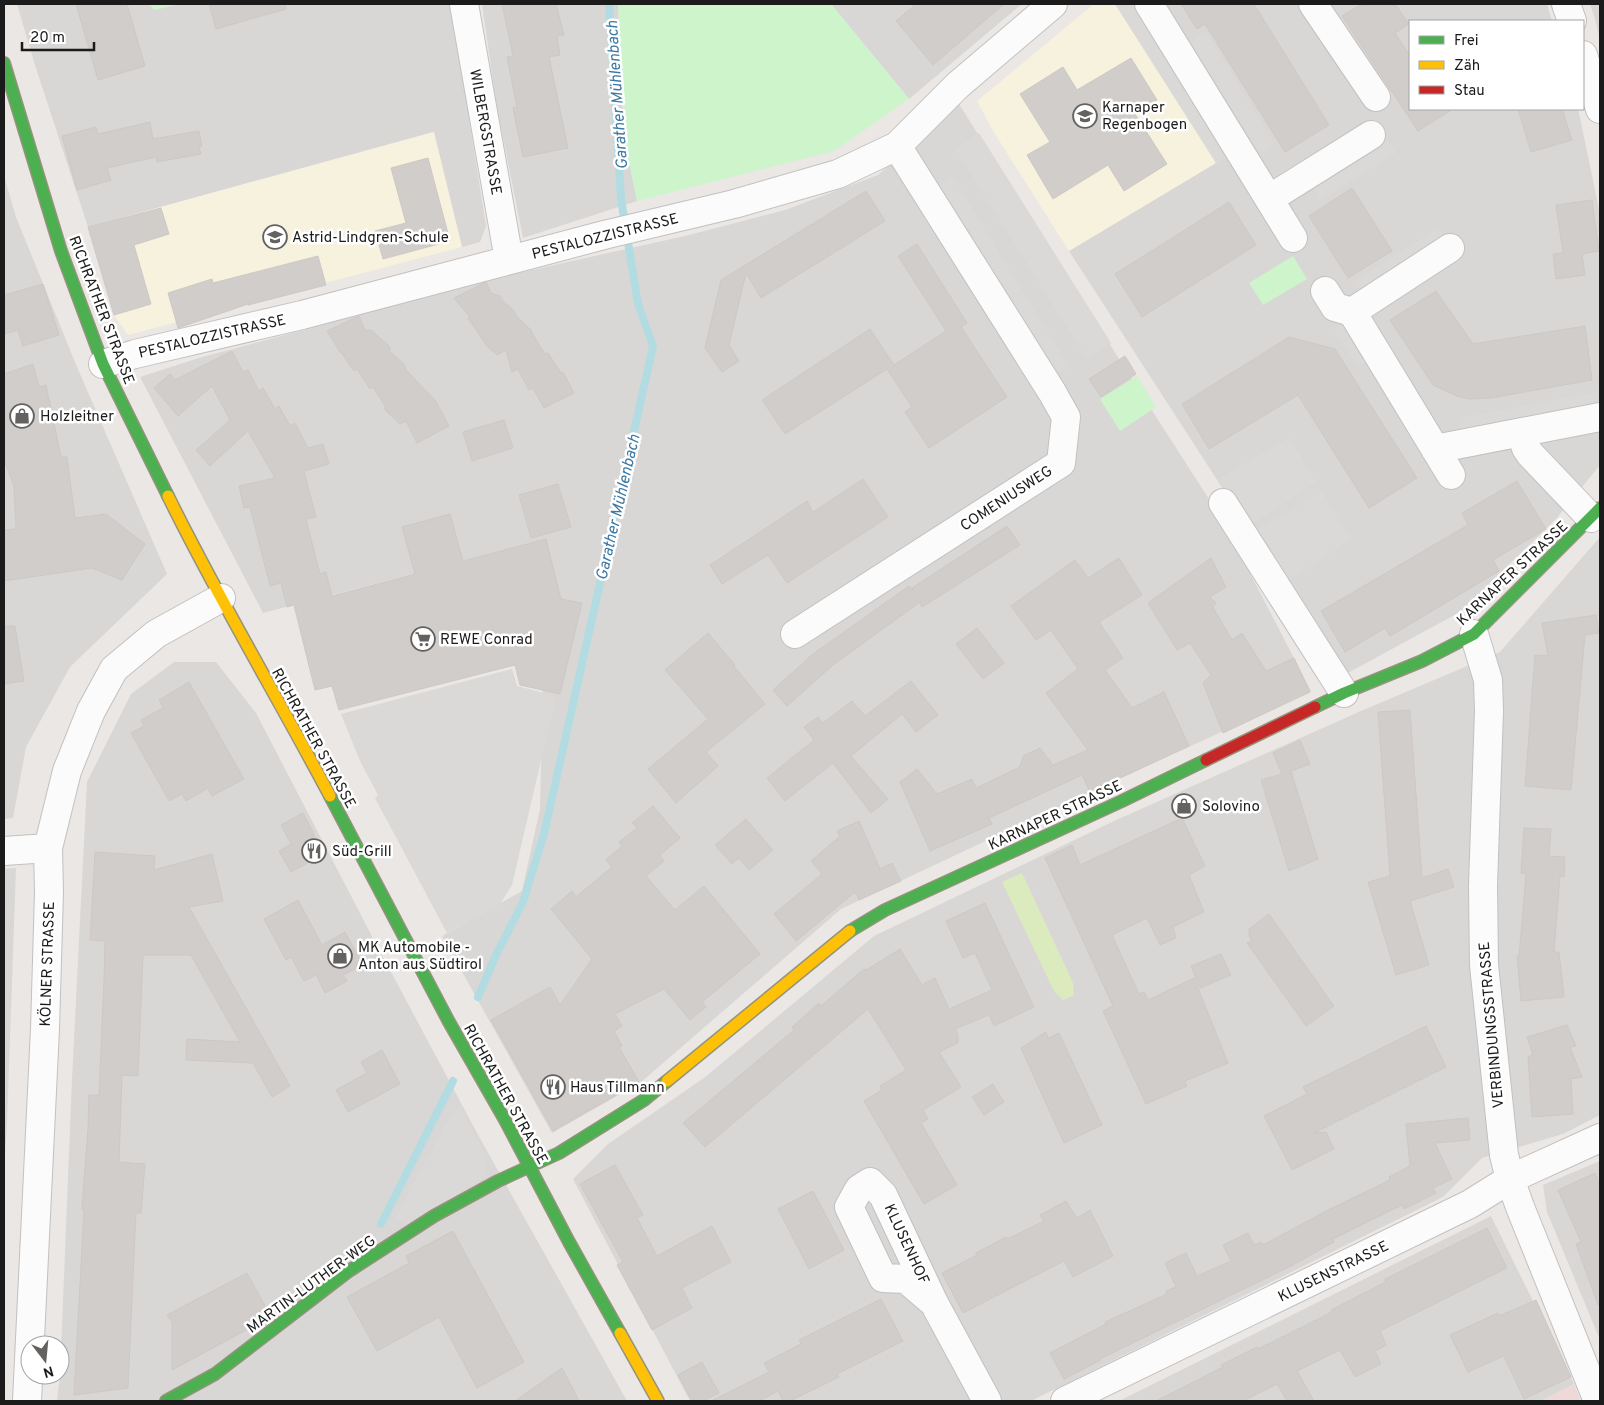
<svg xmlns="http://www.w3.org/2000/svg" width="1604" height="1405" font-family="Overpass,sans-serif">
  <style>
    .residential { fill: #d9d7d5 }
    .commercial { fill: #eed8d8 }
    .education { fill: #f6f2dd }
    .grass { fill: #dbebbe }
    .park { fill: #cef4cb }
    .parking { fill: #dad9d7 }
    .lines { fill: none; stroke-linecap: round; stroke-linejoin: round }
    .stream { stroke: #b3dce2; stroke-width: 8 }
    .building { fill: #d1cdca; stroke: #cec8c5 }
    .street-casing { stroke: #c2c1c0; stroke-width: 30 }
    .fast-casing { stroke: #94937c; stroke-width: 14 }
    .slow-casing { stroke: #94937c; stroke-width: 14 }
    .jam-casing { stroke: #94937c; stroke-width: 14 }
    .street { stroke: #fcfbfb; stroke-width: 28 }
    .fast { stroke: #4caf50; stroke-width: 11 }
    .slow { stroke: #ffc107; stroke-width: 11 }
    .jam { stroke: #c62828; stroke-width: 11 }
    .labels { text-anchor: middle; stroke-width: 5; stroke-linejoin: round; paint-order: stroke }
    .poi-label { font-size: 15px; fill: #1b1b1b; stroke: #fff; text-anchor: start }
    .street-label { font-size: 15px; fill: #1b1b1b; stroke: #fff }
    .water-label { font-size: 16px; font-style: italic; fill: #3b78a3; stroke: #fff }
  </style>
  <rect width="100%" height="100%" fill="#eae7e4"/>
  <path class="residential" d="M17 4H451L486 226 480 242 462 247 433 132 88 227 34 62Z
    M482 4H618L624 136 637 201 523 238 496 102Z
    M831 4H1022L909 99Z
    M1163 4H1547L1552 21H1410V109H1578L1579 113 1600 214V465L1556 519 1460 612 1346 674 1223 489 1069 251 1249 143Z
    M1590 4H1600V40L1595 19Z
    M959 104 1121 362 1223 521 1311 691 1088 793 841 909 640 1083 552 1133 442 936 522 891 540 809 546 539 263 613 140 377 199 358 500 277 685 236 785 210 878 175Z
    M4 176 16 217 77 367 167 574 70 667 26 747 13 818 4 819Z
    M1600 537V1115L1563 1134 1482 1158 1443 1197 1031 1401H690L573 1179 608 1144 704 1078 874 936 1114 821 1361 711 1500 652Z
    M174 662H216L256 713 375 942 477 1133 627 1401H57L60 1375 72 1079 87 782 131 694Z
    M16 868 7 1123 4 1171V869Z
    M1600 1161V1340L1547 1212 1543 1185Z
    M1491 1216 1574 1384 1541 1401H1119Z"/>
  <path class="commercial" d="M1574 1384 1581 1401H1541Z"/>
  <path class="education" d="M1094 4H1115L1216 163 1069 251 993 131 977 101Z
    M434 132 462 247 128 335 114 315 88 227Z"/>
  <path class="grass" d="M1022 873 1073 983 1074 995 1063 1000 1054 991 1002 882Z"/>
  <path class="park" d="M149 4H181L154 10Z
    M618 4H831L909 99 834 151 637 201 624 136Z
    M1293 256 1307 279 1263 305 1249 283Z
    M1137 376 1156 407 1120 431 1100 399Z"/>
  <path class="parking" d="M1115 4H1138L1232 154 1216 163Z
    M1206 32 1275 144 1260 154 1190 42Z
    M979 133 1111 343 1087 359 955 149Z
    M1385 136 1396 153 1320 200 1310 183Z
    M953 177 1069 367 1054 376 936 187Z
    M1438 228 1446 242 1362 295 1353 282Z
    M1348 321 1371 358 1357 366 1334 329Z
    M1598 392 1600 405 1462 434 1459 418Z
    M1289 438 1316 482 1249 526 1218 479Z
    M1322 492 1351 539 1290 580 1256 529Z
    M512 669 517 686 556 696 512 885 500 904 447 933 375 798 378 795 360 761 341 714Z
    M460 1105 484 1152 486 1177 408 1225 395 1218 454 1110Z"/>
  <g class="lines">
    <path class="stream" d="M478 997 496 955 523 902 544 834 653 346 638 304 621 199 609 4
      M381 1224 453 1081"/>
  </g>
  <path class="building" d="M76 4H127L145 66 98 80Z
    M209 4H285L286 9 216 29Z
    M502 4H556L564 35 557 36 560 55 549 57 568 148 523 157 513 108 517 107 507 57 513 56Z
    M916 4H1004L933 65 896 21Z
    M1181 4H1254L1329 125 1285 152 1205 24 1197 29Z
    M1362 4H1395L1409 24 1395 33 1410 56V109H1453L1418 131 1342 16Z
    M1131 58 1157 100 1135 114 1167 164 1124 191 1108 165 1053 199 1027 155 1050 142 1020 94 1063 67 1077 90Z
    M1518 109H1562L1572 140 1531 152Z
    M150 122 153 139 199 131 202 146 199 147 201 154 157 162 156 157 107 168 111 180 77 190 62 136 96 127 98 134Z
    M428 158 450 241 383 259 375 231 406 223 391 168Z
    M1352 188 1392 251 1348 278 1309 216Z
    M866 191 885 221 761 298 746 273 729 345 739 361 722 372 705 348 721 280Z
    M1592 200 1599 251 1582 254 1585 275 1556 279 1553 254 1563 253 1556 205Z
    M1229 202 1256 245 1142 317 1115 274Z
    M161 208 169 234 134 245 151 304 114 315 88 227Z
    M917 244 967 323 961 327 1007 397 929 448 905 412 912 407 887 369 785 434 762 400 870 329 894 365 946 331 898 256Z
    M318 256 326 285 248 305 251 303 178 328 168 293 212 279 213 283Z
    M486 282 491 293 500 296 502 300 513 310 518 318 531 330 533 335 545 354 548 353 561 373 563 372 574 393 544 408 533 388 529 390 518 369 512 372 506 350 497 355 487 346 468 318 470 317 454 298Z
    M43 284 59 335 23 346 18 330 4 334V295Z
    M1436 291 1473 344 1585 326 1592 380 1491 398 1469 399 1457 396 1433 385 1390 320Z
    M359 316 365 330H371L390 347V352L404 364 406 370 435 400 449 426 417 443 406 421 400 424 385 410V406L373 387 370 389 357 369 354 371 341 352H340L327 331Z
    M1289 337 1335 349 1417 478 1369 508 1298 395 1209 449 1182 404Z
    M232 351 243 372 248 370 259 391 263 388 275 409 279 406 290 426 295 423 308 448 323 444 329 464 304 471 316 517 306 519 320 574 326 572 332 596 415 574 402 527 450 514 463 561 546 539 561 599 582 603 560 694 520 685 515 665 339 710 332 686 315 690 294 605 287 607 281 583 270 586 250 507 244 508 239 486 275 478 248 431 210 466 196 450 230 420 212 386 178 416 154 388 170 374 175 380Z
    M1125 356 1136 374 1101 397 1089 379Z
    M33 364 39 387 46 385 61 457H67L75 518 106 514 145 544 122 580 92 568 4 581V530L16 529 14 486 4 460V374Z
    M504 420 513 448 472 461 463 432Z
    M863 479 888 517 787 583 768 555 722 584 710 565 807 501 813 512Z
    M1517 481 1546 529 1493 560 1499 571 1390 636 1385 628 1345 652 1321 611 1468 525 1462 513Z
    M558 484 571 527 531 538 519 495Z
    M1007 526 1020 545 922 607 920 602 833 665 787 706 773 690 813 654 909 586 914 591 912 588Z
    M1119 558 1142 595 1099 622 1123 658 1105 670 1132 708 1164 692 1189 746 1090 792 1082 775 989 818 992 824 930 851 900 782 917 769 937 794 972 779 976 788 1020 767 1023 756 1040 748 1053 765 1088 750 1046 693 1078 669 1051 630 1036 640 1011 606 1075 560 1088 578Z
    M1211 558 1226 587 1210 597 1216 603 1213 607 1232 640 1242 633 1266 671 1294 658 1310 692 1223 733 1203 683 1211 675 1190 643 1177 650 1148 603Z
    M1596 615 1599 633 1585 635 1571 790 1525 786 1535 655 1548 656 1542 623Z
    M4 626H15L24 681 4 684Z
    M977 628 1004 663 983 679 956 644Z
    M708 633 735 665 734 666 765 704 706 752 718 766 676 803 648 769 708 719 665 670Z
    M911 681 938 715 916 732 902 714 851 756 888 799 871 813 833 763 785 801 767 778 814 740 804 727 818 717 823 723 852 701 865 716Z
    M189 682 244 779 212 796 208 788 186 801 182 794 169 801 131 733 144 726 141 720 163 708 159 700Z
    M1410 710 1422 878 1448 869 1454 887 1410 901 1429 965 1396 975 1368 882 1390 876 1378 712Z
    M1300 740 1310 764 1291 771 1318 859 1289 871 1261 780 1282 774 1273 753Z
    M653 806 680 838 660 855 664 861 646 876 675 910 704 886 760 954 702 1002 706 1007 690 1020 664 989 615 1014 622 1026 614 1031 622 1046 619 1047 639 1082 553 1131 491 1020 550 987 560 1005 592 959 551 909 572 891 576 897 612 867 606 860 622 846 619 842 637 828 632 823Z
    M303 813 315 836 300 844 309 862 291 872 279 851 291 844 281 825Z
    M1182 818 1205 866 1189 875 1204 912 1173 927 1176 938 1160 945 1147 918 1112 935 1139 994 1144 992 1148 1000 1194 978 1228 1063 1185 1081 1187 1086 1146 1104 1103 1011 1113 1006 1045 858 1072 845 1080 865Z
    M746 819 773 850 749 870 739 858 732 864 715 845Z
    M859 821 880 869 892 863 901 881 859 900 855 892 796 941 774 914 822 874 811 861 840 836 837 831Z
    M1524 828 1551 829 1549 856 1565 857 1564 877 1560 876 1554 952H1559L1564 997 1521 1001 1517 956H1519L1526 874 1521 873Z
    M95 852 155 856 154 870 212 854 223 901 189 907 290 1086 272 1097 253 1063 186 1060 187 1039 240 1042 191 955H143L138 1076 122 1075 119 1162 145 1164 141 1213H136L128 1388 74 1395 84 1209H82L88 1128 89 1095H99L104 980 105 941 90 940Z
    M298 900 322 945 345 932 363 965 343 975 347 981 325 993 316 975 304 981 291 957 286 960 264 919Z
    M985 903 1034 1007 994 1026 989 1015 955 1029 958 1035V1043L939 1052 961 1087 923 1110 928 1119 921 1123 957 1185 924 1204 864 1101 882 1090 880 1086 906 1070 868 1009 705 1147 683 1123 794 1030 792 1027 819 1003 821 1006 864 969 866 970 900 949 922 985 935 978 949 1009 992 990 975 953 963 958 946 921Z
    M1269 914 1334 1006 1306 1026 1247 943 1252 941 1249 936V929Z
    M1221 954 1231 975 1200 988 1191 966Z
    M1567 1025 1576 1046 1570 1047 1582 1077 1571 1079 1573 1114 1532 1117 1528 1057 1533 1055 1527 1037Z
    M1426 1026 1446 1067 1314 1133 1326 1132 1334 1149 1292 1170 1264 1116 1307 1094 1303 1087Z
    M1046 1032 1048 1038 1059 1033 1102 1125 1064 1143 1021 1048Z
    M382 1050 400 1084 348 1112 336 1090 367 1073 361 1062Z
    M993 1084 1004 1102 984 1115 972 1097Z
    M1468 1118 1470 1140 1435 1143 1452 1179 1433 1188 1436 1193 1404 1209 1402 1205 1333 1239 1334 1242 1291 1266 1100 1359 1101 1360 1064 1379 1050 1353 1106 1324 1105 1322 1167 1294 1166 1291 1176 1287 1165 1263 1186 1253 1197 1276 1231 1261 1223 1245 1248 1233 1254 1245 1261 1242 1263 1245 1326 1211 1390 1180 1389 1177 1410 1166 1406 1124Z
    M615 1165 643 1215 637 1218 657 1256 712 1226 731 1262 682 1288 692 1308 652 1330 617 1265 623 1262 580 1184Z
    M1595 1173 1600 1185V1304L1598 1305 1576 1244 1581 1242 1558 1190Z
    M813 1191 844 1250 809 1269 778 1209Z
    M1066 1201 1077 1218 1090 1210 1113 1256 1073 1277 1064 1261 963 1313 942 1273 977 1255 976 1253 1006 1237 1007 1239 1044 1221 1040 1215Z
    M1487 1228 1507 1268 1380 1331 1386 1345 1375 1351 1381 1364 1355 1377 1340 1350 1297 1371 1314 1401H1287L1277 1384 1243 1401H1156L1223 1367 1221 1365 1257 1347 1258 1349 1332 1312 1331 1310 1386 1282 1385 1279Z
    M453 1231 524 1362 477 1388 439 1317 377 1351 347 1297 409 1263 406 1256Z
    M247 1273 269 1313 248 1329 172 1370V1322L167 1315Z
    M881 1299 903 1341 837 1374 839 1377 790 1401H783L778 1391 759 1401H711L769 1372 764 1363 801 1344 799 1340Z
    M1536 1300 1571 1377 1524 1399 1504 1356 1468 1372 1450 1335 1498 1313 1499 1316Z
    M702 1362 719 1393 703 1401H692L678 1375Z
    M562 1368 579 1401H515Z"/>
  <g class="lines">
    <g class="street-casing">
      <path id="street" d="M464 4 509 260
        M1149 4 1293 238
        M1313 4 1376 97
        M1566 4 1572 21
        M1583 55 1600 109
        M1269 199 1371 135
        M1325 291 1335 307 1352 312 1451 475
        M1352 312 1450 248
        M103 364 135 354 302 315 604 235 734 204 838 174 897 146 958 85 1053 4
        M1521 432 1526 448 1530 454 1591 518
        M1435 449 1600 417
        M1223 503 1344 693
        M795 634 1061 463 1066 417 1052 392 897 146
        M1474 634 1488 680 1489 711 1483 886 1484 965 1504 1155 1510 1179 1520 1207 1598 1401
        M4 851 48 848
        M934 1303 906 1279 883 1278 849 1207 859 1189 870 1182 883 1195 934 1303 987 1401
        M27 1401 45 1029 49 892 48 848 67 771 91 711 114 669 156 634 221 598
        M1065 1401 1470 1204 1510 1179 1600 1138"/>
    </g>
    <g class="fast-casing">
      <path id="fast" d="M4 63 61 251 103 364 168 496
        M1315 707 1344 693 1422 661 1474 634 1600 508
        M330 796 449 1022 505 1120 569 1242 620 1333
        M850 931 885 910 1122 801 1206 760
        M166 1401 215 1374 349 1271 434 1216 498 1181 559 1153 644 1100 667 1081"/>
    </g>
    <g class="slow-casing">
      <path id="slow" d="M168 496C218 598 277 696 330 796
        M667 1081 850 931
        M620 1333 658 1401"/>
    </g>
    <g class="jam-casing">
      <path id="jam" d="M1206 760 1315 707"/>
    </g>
    <use href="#street" class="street"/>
    <use href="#fast" class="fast"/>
    <use href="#slow" class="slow"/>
    <use href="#jam" class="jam"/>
  </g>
  <defs>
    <g id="school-ring" transform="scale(1.25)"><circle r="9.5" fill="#fff" stroke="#636261" stroke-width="1.5"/><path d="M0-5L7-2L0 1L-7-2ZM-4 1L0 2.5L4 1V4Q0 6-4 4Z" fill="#636261"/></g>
    <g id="shop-ring" transform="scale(1.25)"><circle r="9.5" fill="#fff" stroke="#636261" stroke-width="1.5"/><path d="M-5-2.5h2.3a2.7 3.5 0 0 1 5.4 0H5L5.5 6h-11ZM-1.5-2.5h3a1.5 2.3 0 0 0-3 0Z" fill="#636261"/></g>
    <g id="supermarket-ring" transform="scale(1.25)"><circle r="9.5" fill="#fff" stroke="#636261" stroke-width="1.5"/><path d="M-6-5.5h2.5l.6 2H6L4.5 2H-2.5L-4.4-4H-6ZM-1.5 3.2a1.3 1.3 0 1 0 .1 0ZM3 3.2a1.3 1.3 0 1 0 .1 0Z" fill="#636261"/></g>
    <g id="restaurant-ring" transform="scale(1.25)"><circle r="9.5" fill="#fff" stroke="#636261" stroke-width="1.5"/><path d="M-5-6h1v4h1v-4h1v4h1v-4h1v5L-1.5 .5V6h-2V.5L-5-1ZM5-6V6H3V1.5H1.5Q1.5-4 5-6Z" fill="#636261"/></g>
  </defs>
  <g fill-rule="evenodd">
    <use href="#school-ring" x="1085" y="116"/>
    <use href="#school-ring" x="275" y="237"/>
    <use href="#shop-ring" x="22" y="416"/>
    <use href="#supermarket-ring" x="423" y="639"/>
    <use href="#shop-ring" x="1184" y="806"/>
    <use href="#restaurant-ring" x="314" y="851"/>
    <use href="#shop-ring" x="340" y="956"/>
    <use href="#restaurant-ring" x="553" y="1087"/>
  </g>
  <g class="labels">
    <g class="poi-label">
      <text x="1102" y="112">Karnaper<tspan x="1102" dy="17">Regenbogen</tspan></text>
      <text x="292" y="242">Astrid-Lindgren-Schule</text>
      <text x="40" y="421">Holzleitner</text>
      <text x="440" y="644">REWE Conrad</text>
      <text x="1202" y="811">Solovino</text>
      <text x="332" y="856">Süd-Grill</text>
      <text x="358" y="952">MK Automobile -<tspan x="358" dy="17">Anton aus Südtirol</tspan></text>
      <text x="570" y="1092">Haus Tillmann</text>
    </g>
    <g class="street-label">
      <text transform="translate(486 132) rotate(80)" y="5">WILBERGSTRASSE</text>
      <text transform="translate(605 236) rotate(-14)" y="5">PESTALOZZISTRASSE</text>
      <text transform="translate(102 310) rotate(69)" y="5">RICHRATHER STRASSE</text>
      <text transform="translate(212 336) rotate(-13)" y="5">PESTALOZZISTRASSE</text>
      <text transform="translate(1006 498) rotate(-33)" y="5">COMENIUSWEG</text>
      <text transform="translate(1512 573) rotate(-43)" y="5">KARNAPER STRASSE</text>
      <text transform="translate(314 738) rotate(61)" y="5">RICHRATHER STRASSE</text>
      <text transform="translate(1055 815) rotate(-25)" y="5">KARNAPER STRASSE</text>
      <text transform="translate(47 964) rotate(-88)" y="5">KÖLNER STRASSE</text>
      <text transform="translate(1491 1025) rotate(-95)" y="5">VERBINDUNGSSTRASSE</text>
      <text transform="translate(506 1094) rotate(61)" y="5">RICHRATHER STRASSE</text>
      <text transform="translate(907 1244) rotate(65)" y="5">KLUSENHOF</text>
      <text transform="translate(1333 1271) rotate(-26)" y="5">KLUSENSTRASSE</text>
      <text transform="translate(311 1284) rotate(-36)" y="5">MARTIN-LUTHER-WEG</text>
    </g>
    <g class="water-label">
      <text transform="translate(616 95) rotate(-94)" y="6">Garather Mühlenbach</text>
      <text transform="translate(617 507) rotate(-77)" y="6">Garather Mühlenbach</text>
    </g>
  </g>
  <rect width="1604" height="1405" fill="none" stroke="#1b1b1b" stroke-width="10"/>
  <rect x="1409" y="20" width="175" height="90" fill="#ffffff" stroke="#a4a4a4"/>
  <rect x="1419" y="36" width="25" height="8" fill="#4caf50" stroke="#a4a4a4"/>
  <text x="1454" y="45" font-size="15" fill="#1b1b1b">Frei</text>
  <rect x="1419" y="61" width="25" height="8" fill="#ffc107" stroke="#a4a4a4"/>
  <text x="1454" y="70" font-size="15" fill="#1b1b1b">Zäh</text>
  <rect x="1419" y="86" width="25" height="8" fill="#c62828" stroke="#a4a4a4"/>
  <text x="1454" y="95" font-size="15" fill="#1b1b1b">Stau</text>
  <g transform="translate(45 1360) rotate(164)"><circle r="24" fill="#ffffff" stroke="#a4a4a4"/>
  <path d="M0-4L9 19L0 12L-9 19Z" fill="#636261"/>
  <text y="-8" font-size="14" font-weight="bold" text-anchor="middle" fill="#1b1b1b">N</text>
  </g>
  <path d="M22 42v8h72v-8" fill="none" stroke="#1b1b1b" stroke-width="2.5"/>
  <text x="30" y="42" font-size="15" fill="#1b1b1b" stroke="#ffffff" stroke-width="4" paint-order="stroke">20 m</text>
</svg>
